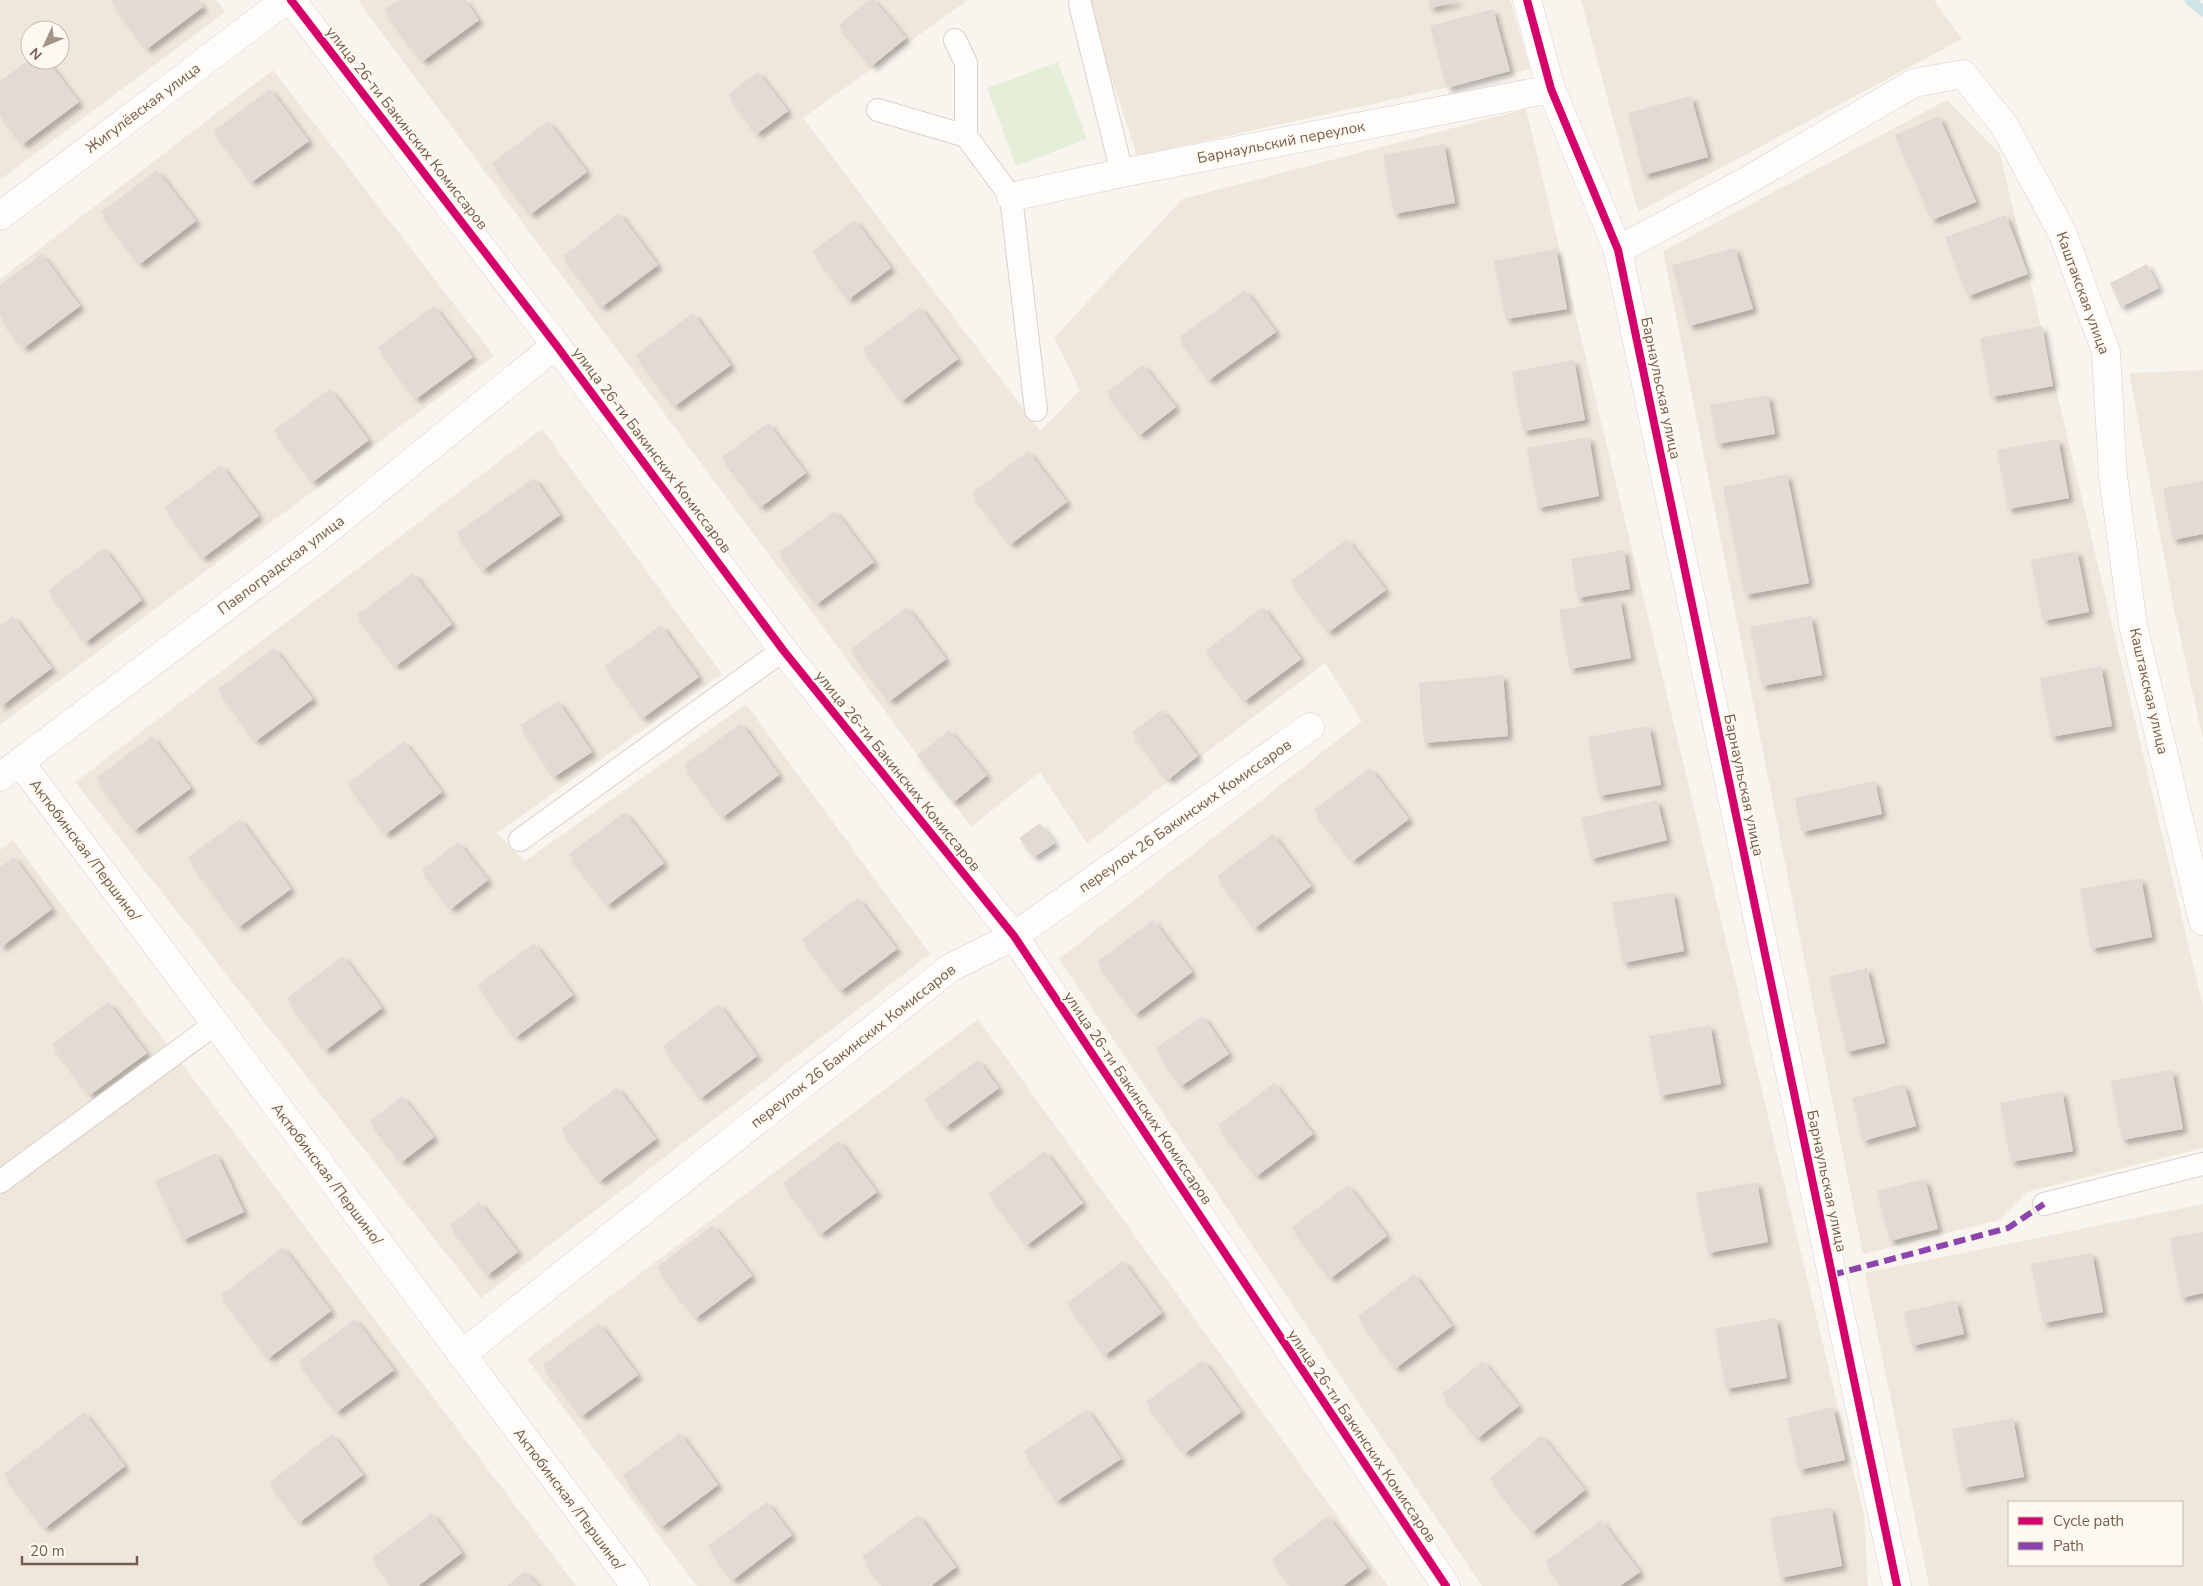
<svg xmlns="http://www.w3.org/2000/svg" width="2203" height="1586" font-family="'Nunito Sans',sans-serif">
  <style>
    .residential { fill: #f0e7dc; fill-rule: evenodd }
    .green { fill: #e5eed9 }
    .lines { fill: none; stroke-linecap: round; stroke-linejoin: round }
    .stream { stroke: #d0e5e8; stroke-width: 11 }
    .building { fill: #e2dad3; filter: url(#shadow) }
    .service-casing { stroke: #d7d1cc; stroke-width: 24 }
    .minor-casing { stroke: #d7d1cc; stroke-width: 29 }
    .service { stroke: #fefdfc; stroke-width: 22 }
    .minor { stroke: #fefdfc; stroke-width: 28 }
    .quiet { stroke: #8e44ad; stroke-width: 6; stroke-dasharray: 12 6; stroke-linecap: butt }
    .cycleway-casing { stroke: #fef9f0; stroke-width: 11 }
    .cycleway { stroke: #d6006c; stroke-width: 8 }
    .labels { text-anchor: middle; stroke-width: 4; stroke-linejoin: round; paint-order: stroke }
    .street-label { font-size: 15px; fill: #755d4e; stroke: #fef9f0 }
  </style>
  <defs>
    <filter id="shadow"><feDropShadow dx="4.5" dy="4.5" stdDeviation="2.5" flood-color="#0004"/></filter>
  </defs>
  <rect width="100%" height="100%" fill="#f8f4ee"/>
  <path class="residential" d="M0 0H216L225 12 0 180ZM30 30H60V60H30Z
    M361 0H968L803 118 1040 431 1080 390 1054 338 1182 199 1526 109 1864 1515 1868 1586H1482L1059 959 1362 721 1325 663 1087 843 1040 772 971 827 359 2Z
    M1086 0H1510L1530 69 1137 156Z
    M1581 0H1934L1962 39 1638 212Z
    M273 70 494 356 0 725V279Z
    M1947 100 2000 154 2203 1006V1148L2027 1192 1999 1220 1863 1254 1663 251Z
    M2203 370V740L2174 609 2129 373Z
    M542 429 722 674 497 833 525 861 746 704 930 954 481 1298 75 782Z
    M13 840 576 1586H0V850Z
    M978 1019 1388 1586H697L527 1359Z
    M2203 1204V1586H1929L1865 1273ZM2009 1502H2182V1565H2009Z"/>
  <path class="green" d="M1058 62 1087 139 1016 166 987 88Z"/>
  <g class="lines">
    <path class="stream" d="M2190 0 2203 11"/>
  </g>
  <path class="building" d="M111 0H198L203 7 147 49Z
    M398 0H465L479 20 423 61 384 10Z
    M869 0H874L906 38 872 66 839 25Z
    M1428 0H1459V1L1430 8Z
    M1493 9 1510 71 1447 88 1430 26Z
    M30 59 47 60 79 102 23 144 0 114V81Z
    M758 72 788 111 757 134 728 94Z
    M270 89 309 141 252 182 214 131Z
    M1691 96 1708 157 1644 175 1628 113Z
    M1939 116 1976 202 1932 220 1895 135Z
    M548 121 587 172 531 214 492 163Z
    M1444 144 1455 203 1394 214 1383 155Z
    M157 170 196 221 140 264 101 212Z
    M619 213 658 265 602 307 563 256Z
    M2006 215 2028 274 1968 296 1945 237Z
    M855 220 891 268 849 299 813 251Z
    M1735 248 1753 309 1689 326 1672 265Z
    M1556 249 1567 309 1506 319 1494 261Z
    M42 254 80 306 24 348 0 316V285Z
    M2147 264 2159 288 2121 307 2110 283Z
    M1245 290 1276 332 1209 380 1179 337Z
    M434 306 473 357 416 399 378 347Z
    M920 307 958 359 902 401 863 349Z
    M693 313 731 365 675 406 636 355Z
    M2042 326 2053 386 1991 397 1980 338Z
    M1574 360 1585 420 1523 431 1512 372Z
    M1143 365 1176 407 1140 435 1107 392Z
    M330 389 369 440 313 482 274 430Z
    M1768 395 1775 434 1717 444 1710 405Z
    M768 423 806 473 761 507 722 457Z
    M1589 437 1599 496 1538 508 1527 448Z
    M2058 439 2069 498 2008 509 1997 450Z
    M1028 451 1067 502 1011 544 972 493Z
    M221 465 259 516 203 558 165 507Z
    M1787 474 1809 583 1745 595 1723 487Z
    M534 478 560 515 483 570 457 533Z
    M2203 481V534L2173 540 2163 488Z
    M835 511 874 562 817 604 779 552Z
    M1347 539 1386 590 1329 632 1291 581Z
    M104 548 142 600 86 642 48 590Z
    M1624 550 1630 589 1577 598 1571 559Z
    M2077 551 2089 612 2043 621 2031 560Z
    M413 573 452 624 396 666 357 615Z
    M1620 599 1631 658 1570 669 1559 610Z
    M907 607 946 659 890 701 851 649Z
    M1263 607 1301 659 1245 701 1206 650Z
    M13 616 52 668 0 707V626Z
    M1811 616 1822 675 1762 686 1750 627Z
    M661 625 699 677 643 718 605 666Z
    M274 648 313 699 256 741 218 689Z
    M2101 666 2112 726 2051 737 2040 678Z
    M1503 675 1508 736 1424 743 1419 683Z
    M558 701 592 752 554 777 520 725Z
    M1162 710 1198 756 1168 780 1132 732Z
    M741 723 779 775 723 817 684 765Z
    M1649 726 1661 785 1599 796 1588 737Z
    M949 730 987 775 954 802 917 756Z
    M152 736 191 788 135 830 96 778Z
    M404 741 442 792 386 834 348 783Z
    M1370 768 1409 819 1353 861 1314 810Z
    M1875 781 1882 814 1802 832 1795 798Z
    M1657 800 1667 840 1591 859 1581 818Z
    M625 812 664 863 608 905 569 854Z
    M240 819 291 889 239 927 188 857Z
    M1040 823 1055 843 1034 857 1019 838Z
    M1273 834 1311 886 1255 928 1217 876Z
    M458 842 488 880 451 909 422 870Z
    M14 857 52 909 0 948V867Z
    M2141 878 2152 937 2091 949 2080 889Z
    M1673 892 1684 951 1623 963 1612 903Z
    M858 898 897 949 841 991 802 939Z
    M1153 920 1192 972 1136 1014 1097 962Z
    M534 943 573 995 516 1037 478 985Z
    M343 956 382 1008 326 1050 287 998Z
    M1867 968 1885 1043 1847 1052 1829 977Z
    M108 1002 147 1053 90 1095 52 1044Z
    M719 1004 757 1056 701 1098 663 1046Z
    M1203 1016 1229 1054 1181 1086 1156 1048Z
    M1710 1025 1721 1084 1660 1096 1649 1036Z
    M978 1060 999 1088 946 1127 925 1099Z
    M2172 1070 2183 1129 2122 1140 2111 1081Z
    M1274 1083 1313 1134 1257 1176 1218 1125Z
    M1904 1084 1916 1126 1863 1141 1852 1098Z
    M617 1087 656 1139 600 1181 561 1129Z
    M2062 1091 2073 1151 2011 1162 2000 1103Z
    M402 1096 434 1137 402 1162 370 1121Z
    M839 1141 877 1192 821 1234 783 1183Z
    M1045 1151 1083 1203 1027 1245 989 1193Z
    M216 1153 244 1212 183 1240 155 1181Z
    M1925 1179 1938 1229 1890 1241 1877 1191Z
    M1757 1182 1768 1242 1708 1253 1696 1193Z
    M1348 1185 1387 1236 1331 1278 1292 1227Z
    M479 1202 518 1252 488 1275 450 1225Z
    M713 1225 752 1276 696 1318 657 1267Z
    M2203 1232V1293L2181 1298 2170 1238Z
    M283 1247 331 1311 269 1358 221 1295Z
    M2092 1253 2103 1312 2043 1323 2031 1264Z
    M1123 1261 1162 1313 1105 1355 1067 1303Z
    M1414 1274 1452 1326 1396 1368 1358 1316Z
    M1956 1300 1964 1334 1912 1346 1904 1312Z
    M1776 1318 1787 1378 1726 1389 1715 1329Z
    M355 1319 394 1370 337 1412 299 1361Z
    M599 1323 638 1375 582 1416 543 1365Z
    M1203 1360 1241 1412 1185 1453 1146 1402Z
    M1483 1361 1519 1406 1478 1438 1442 1394Z
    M1833 1407 1845 1460 1799 1470 1787 1418Z
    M1087 1409 1121 1459 1057 1501 1024 1451Z
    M84 1412 125 1466 45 1528 4 1474Z
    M2013 1418 2024 1477 1963 1488 1952 1429Z
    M680 1433 718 1485 662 1527 623 1475Z
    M332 1434 363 1475 300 1522 270 1482Z
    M1541 1435 1585 1490 1533 1532 1490 1478Z
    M767 1502 792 1535 733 1580 708 1546Z
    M1831 1507 1842 1566 1780 1578 1770 1518Z
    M432 1513 462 1553 418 1586H393L372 1558Z
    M918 1515 956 1567 931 1586H884L862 1557Z
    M1328 1516 1367 1568 1343 1586H1292L1272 1559Z
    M1601 1520 1640 1572 1620 1586H1563L1545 1562Z
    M525 1571 538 1586H507Z"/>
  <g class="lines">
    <g class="service-casing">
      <path id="service" d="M1080 4 1122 173
        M955 40 966 63V136
        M878 110 966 136 1011 197 1036 410
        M520 840 783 650
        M0 1182 215 1024
        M2044 1204 2203 1164"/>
    </g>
    <g class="minor-casing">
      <path id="minor" d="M291 0 556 345 783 650 1014 936 1446 1586
        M1527 0 1551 89 1618 250 1897 1586
        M1011 197 1122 173 1551 89
        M0 216 286 0
        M1618 250 1743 183 1914 83 1963 74 2004 125 2063 234 2106 352 2113 476 2133 625 2203 921
        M20 762 635 1586
        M0 777 318 538 556 345
        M461 1355 950 968 1014 936 1310 727"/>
    </g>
    <use href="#service" class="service"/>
    <use href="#minor" class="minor"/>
    <path class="quiet" d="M1832 1275 2008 1228 2044 1204"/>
    <g class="cycleway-casing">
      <path id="cycleway" d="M291 0 556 345 783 650 1014 936 1446 1586
        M1527 0 1551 89 1618 250 1897 1586"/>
    </g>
    <use href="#cycleway" class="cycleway"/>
  </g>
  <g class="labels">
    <g class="street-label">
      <text transform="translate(143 108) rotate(-37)" y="5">Жигулёвская улица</text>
      <text transform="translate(407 128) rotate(52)" y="5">улица 26-ти Бакинских Комиссаров</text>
      <text transform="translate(1281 142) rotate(-11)" y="5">Барнаульский переулок</text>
      <text transform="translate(2083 293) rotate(70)" y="5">Каштакская улица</text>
      <text transform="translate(1661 388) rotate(78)" y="5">Барнаульская улица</text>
      <text transform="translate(652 450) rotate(53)" y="5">улица 26-ти Бакинских Комиссаров</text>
      <text transform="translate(281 565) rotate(-37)" y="5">Павлоградская улица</text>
      <text transform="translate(2149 691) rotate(77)" y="5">Каштакская улица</text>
      <text transform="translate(898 771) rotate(51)" y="5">улица 26-ти Бакинских Комиссаров</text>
      <text transform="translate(1744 785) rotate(78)" y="5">Барнаульская улица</text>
      <text transform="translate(1185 816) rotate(-35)" y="5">переулок 26 Бакинских Комиссаров</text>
      <text transform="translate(85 850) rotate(53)" y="5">Актюбинская /Першино/</text>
      <text transform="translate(853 1046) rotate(-38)" y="5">переулок 26 Бакинских Комиссаров</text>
      <text transform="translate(1138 1098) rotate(56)" y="5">улица 26-ти Бакинских Комиссаров</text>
      <text transform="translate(327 1174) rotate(53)" y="5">Актюбинская /Першино/</text>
      <text transform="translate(1827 1181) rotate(78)" y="5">Барнаульская улица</text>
      <text transform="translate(1362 1436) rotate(56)" y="5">улица 26-ти Бакинских Комиссаров</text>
      <text transform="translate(569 1499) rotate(53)" y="5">Актюбинская /Першино/</text>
    </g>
  </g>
  <rect x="2008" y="1501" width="175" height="65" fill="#fef9f0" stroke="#c7bbaf"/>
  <rect x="2018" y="1517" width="25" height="8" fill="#d6006c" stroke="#c7bbaf"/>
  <text x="2053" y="1526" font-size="15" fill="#755d4e">Cycle path</text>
  <rect x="2018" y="1542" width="25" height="8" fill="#8e44ad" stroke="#c7bbaf"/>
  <text x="2053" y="1551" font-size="15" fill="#755d4e">Path</text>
  <g transform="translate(45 45) rotate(226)"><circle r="24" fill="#fef9f0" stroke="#c7bbaf"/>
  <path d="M0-4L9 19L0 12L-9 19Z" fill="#a39286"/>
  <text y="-8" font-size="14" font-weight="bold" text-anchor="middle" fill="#755d4e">N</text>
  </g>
  <path d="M22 1556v8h115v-8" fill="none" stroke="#755d4e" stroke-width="2.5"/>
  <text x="30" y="1556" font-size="15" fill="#755d4e" stroke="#fef9f0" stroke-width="4" paint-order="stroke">20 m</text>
</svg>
